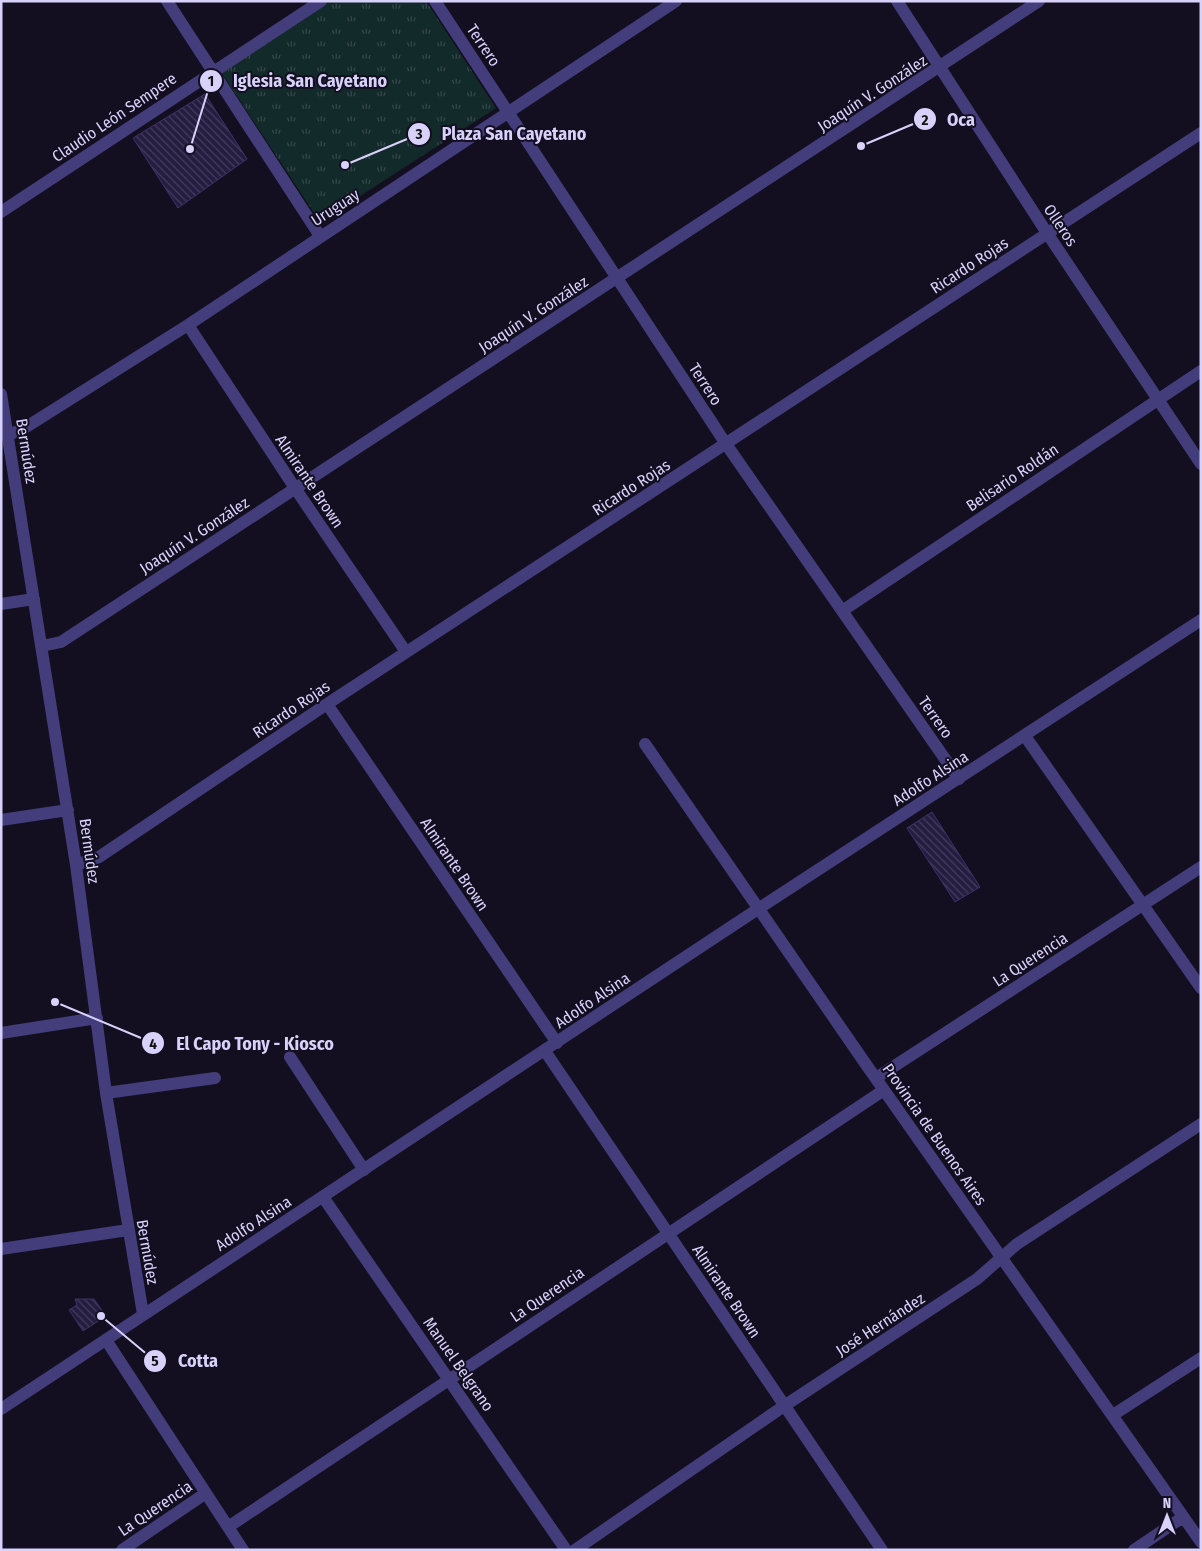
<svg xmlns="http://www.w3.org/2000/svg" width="1202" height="1551" font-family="'Fira Sans Condensed',sans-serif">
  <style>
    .park { fill: url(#park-tufts) }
    .building { fill: url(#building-back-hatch); stroke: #3e316a }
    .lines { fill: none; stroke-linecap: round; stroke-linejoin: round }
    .minor { stroke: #433e7b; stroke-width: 12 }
    .tertiary { stroke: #433e7b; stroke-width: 12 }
    .labels { text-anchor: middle; stroke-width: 4; stroke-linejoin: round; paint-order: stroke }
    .street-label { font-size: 16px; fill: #d8d2fb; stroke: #130f20 }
    .leader { fill: none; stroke: #d8d2fb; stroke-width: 2 }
    .callout-dot { fill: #d8d2fb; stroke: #130f20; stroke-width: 2 }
    .mark-label { font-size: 15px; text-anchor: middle; font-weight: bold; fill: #111 }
    .callout-label { font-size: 18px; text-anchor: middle; font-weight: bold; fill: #d8d2fb; stroke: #130f20; stroke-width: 4; stroke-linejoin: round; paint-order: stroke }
  </style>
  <defs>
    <pattern id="park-tufts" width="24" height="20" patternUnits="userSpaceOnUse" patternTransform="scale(1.25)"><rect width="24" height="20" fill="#132a2a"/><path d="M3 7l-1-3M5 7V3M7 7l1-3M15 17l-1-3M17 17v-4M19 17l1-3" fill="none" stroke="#35484a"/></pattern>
    <pattern id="building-back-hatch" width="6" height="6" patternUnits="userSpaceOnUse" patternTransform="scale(1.25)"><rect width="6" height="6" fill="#251d40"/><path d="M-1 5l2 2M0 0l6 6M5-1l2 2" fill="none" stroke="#443d5c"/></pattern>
  </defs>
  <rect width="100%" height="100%" fill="#130f20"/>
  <path class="park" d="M329 1H426L496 108 320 222 221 72Z"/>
  <path class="building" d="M205 94 247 159 178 208 133 138Z
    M932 812 980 887 955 902 907 828Z
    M75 1299H94L106 1316 83 1331 69 1310 77 1305Z"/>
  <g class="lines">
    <path class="minor" d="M167 1 320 236
      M435 1 726 444 959 779
      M897 1 1047 233 1201 464
      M1 212 321 1
      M188 325 295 488 406 652
      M1 394 76 865 106 1093 143 1314
      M8 435 23 429 188 325 676 1
      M1 604 34 599
      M842 611 1201 371
      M42 646 61 642 1039 1
      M327 704 557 1043
      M1025 736 1201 988
      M645 744 865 1063 1201 1542
      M1 820 68 810
      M76 865 99 857 327 704 1201 133
      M1 1033 97 1018
      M545 1051 882 1550
      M290 1057 364 1170
      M876 1078 1201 867
      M106 1093 215 1078
      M323 1197 566 1550
      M1 1249 128 1230
      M106 1340 243 1550
      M1113 1415 1201 1358
      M228 1527 884 1090
      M122 1550 206 1493
      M575 1550 784 1406 977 1279 1017 1244 1201 1124
      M1134 1550 1183 1517"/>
    <path class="tertiary" d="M1 1409 758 909 1201 620"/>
  </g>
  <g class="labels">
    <g class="street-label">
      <text transform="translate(484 45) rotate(56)" y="6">Terrero</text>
      <text transform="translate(872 93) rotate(-33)" y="6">Joaquín V. González</text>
      <text transform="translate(114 117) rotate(-34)" y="6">Claudio León Sempere</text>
      <text transform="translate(335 207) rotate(-33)" y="6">Uruguay</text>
      <text transform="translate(1061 225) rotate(56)" y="6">Olleros</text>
      <text transform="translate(969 265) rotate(-33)" y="6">Ricardo Rojas</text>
      <text transform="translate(533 314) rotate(-33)" y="6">Joaquín V. González</text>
      <text transform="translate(706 384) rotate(57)" y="6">Terrero</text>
      <text transform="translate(27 451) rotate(81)" y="6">Bermúdez</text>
      <text transform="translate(1012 477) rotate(-34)" y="6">Belisario Roldán</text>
      <text transform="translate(310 481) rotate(56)" y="6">Almirante Brown</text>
      <text transform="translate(631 487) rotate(-33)" y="6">Ricardo Rojas</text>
      <text transform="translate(194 535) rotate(-33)" y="6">Joaquín V. González</text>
      <text transform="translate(291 709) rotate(-34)" y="6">Ricardo Rojas</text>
      <text transform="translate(936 717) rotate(55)" y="6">Terrero</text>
      <text transform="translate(930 778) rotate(-33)" y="6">Adolfo Alsina</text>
      <text transform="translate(90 851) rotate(82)" y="6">Bermúdez</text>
      <text transform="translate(455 864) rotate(56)" y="6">Almirante Brown</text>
      <text transform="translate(1030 959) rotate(-33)" y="6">La Querencia</text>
      <text transform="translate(592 1000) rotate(-34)" y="6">Adolfo Alsina</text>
      <text transform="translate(935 1134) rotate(55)" y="6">Provincia de Buenos Aires</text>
      <text transform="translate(253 1223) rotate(-33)" y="6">Adolfo Alsina</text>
      <text transform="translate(148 1252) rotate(80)" y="6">Bermúdez</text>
      <text transform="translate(727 1291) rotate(56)" y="6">Almirante Brown</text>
      <text transform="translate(547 1294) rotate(-34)" y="6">La Querencia</text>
      <text transform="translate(880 1324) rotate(-33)" y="6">José Hernández</text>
      <text transform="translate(459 1364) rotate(55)" y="6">Manuel Belgrano</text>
      <text transform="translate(155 1508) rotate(-34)" y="6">La Querencia</text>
    </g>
  </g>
  <path class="leader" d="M190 149L211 81M861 146L925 119M345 165L419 134M55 1002L153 1043M101 1316L155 1361"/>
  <g class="callout-dot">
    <circle cx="190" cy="149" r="5"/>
    <circle cx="861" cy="146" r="5"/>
    <circle cx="345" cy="165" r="5"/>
    <circle cx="55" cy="1002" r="5"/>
    <circle cx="101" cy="1316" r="5"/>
    <circle cx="211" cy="81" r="12"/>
    <circle cx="925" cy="119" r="12"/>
    <circle cx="419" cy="134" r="12"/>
    <circle cx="153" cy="1043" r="12"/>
    <circle cx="155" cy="1361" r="12"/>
  </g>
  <g class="mark-label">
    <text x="211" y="86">1</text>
    <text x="925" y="125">2</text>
    <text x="419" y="139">3</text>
    <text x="153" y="1049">4</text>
    <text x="155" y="1366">5</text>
  </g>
  <g class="callout-label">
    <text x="310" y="87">Iglesia San Cayetano</text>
    <text x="961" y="126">Oca</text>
    <text x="514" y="140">Plaza San Cayetano</text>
    <text x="255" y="1050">El Capo Tony - Kiosco</text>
    <text x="198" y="1367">Cotta</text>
  </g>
  <rect width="1202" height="1551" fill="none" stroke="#d8d2fb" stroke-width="5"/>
  <g transform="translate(1167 1516)" stroke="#130f20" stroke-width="4" paint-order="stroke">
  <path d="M0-4L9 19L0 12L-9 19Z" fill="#d8d2fb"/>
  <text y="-8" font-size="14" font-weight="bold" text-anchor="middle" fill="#d8d2fb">N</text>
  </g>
</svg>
